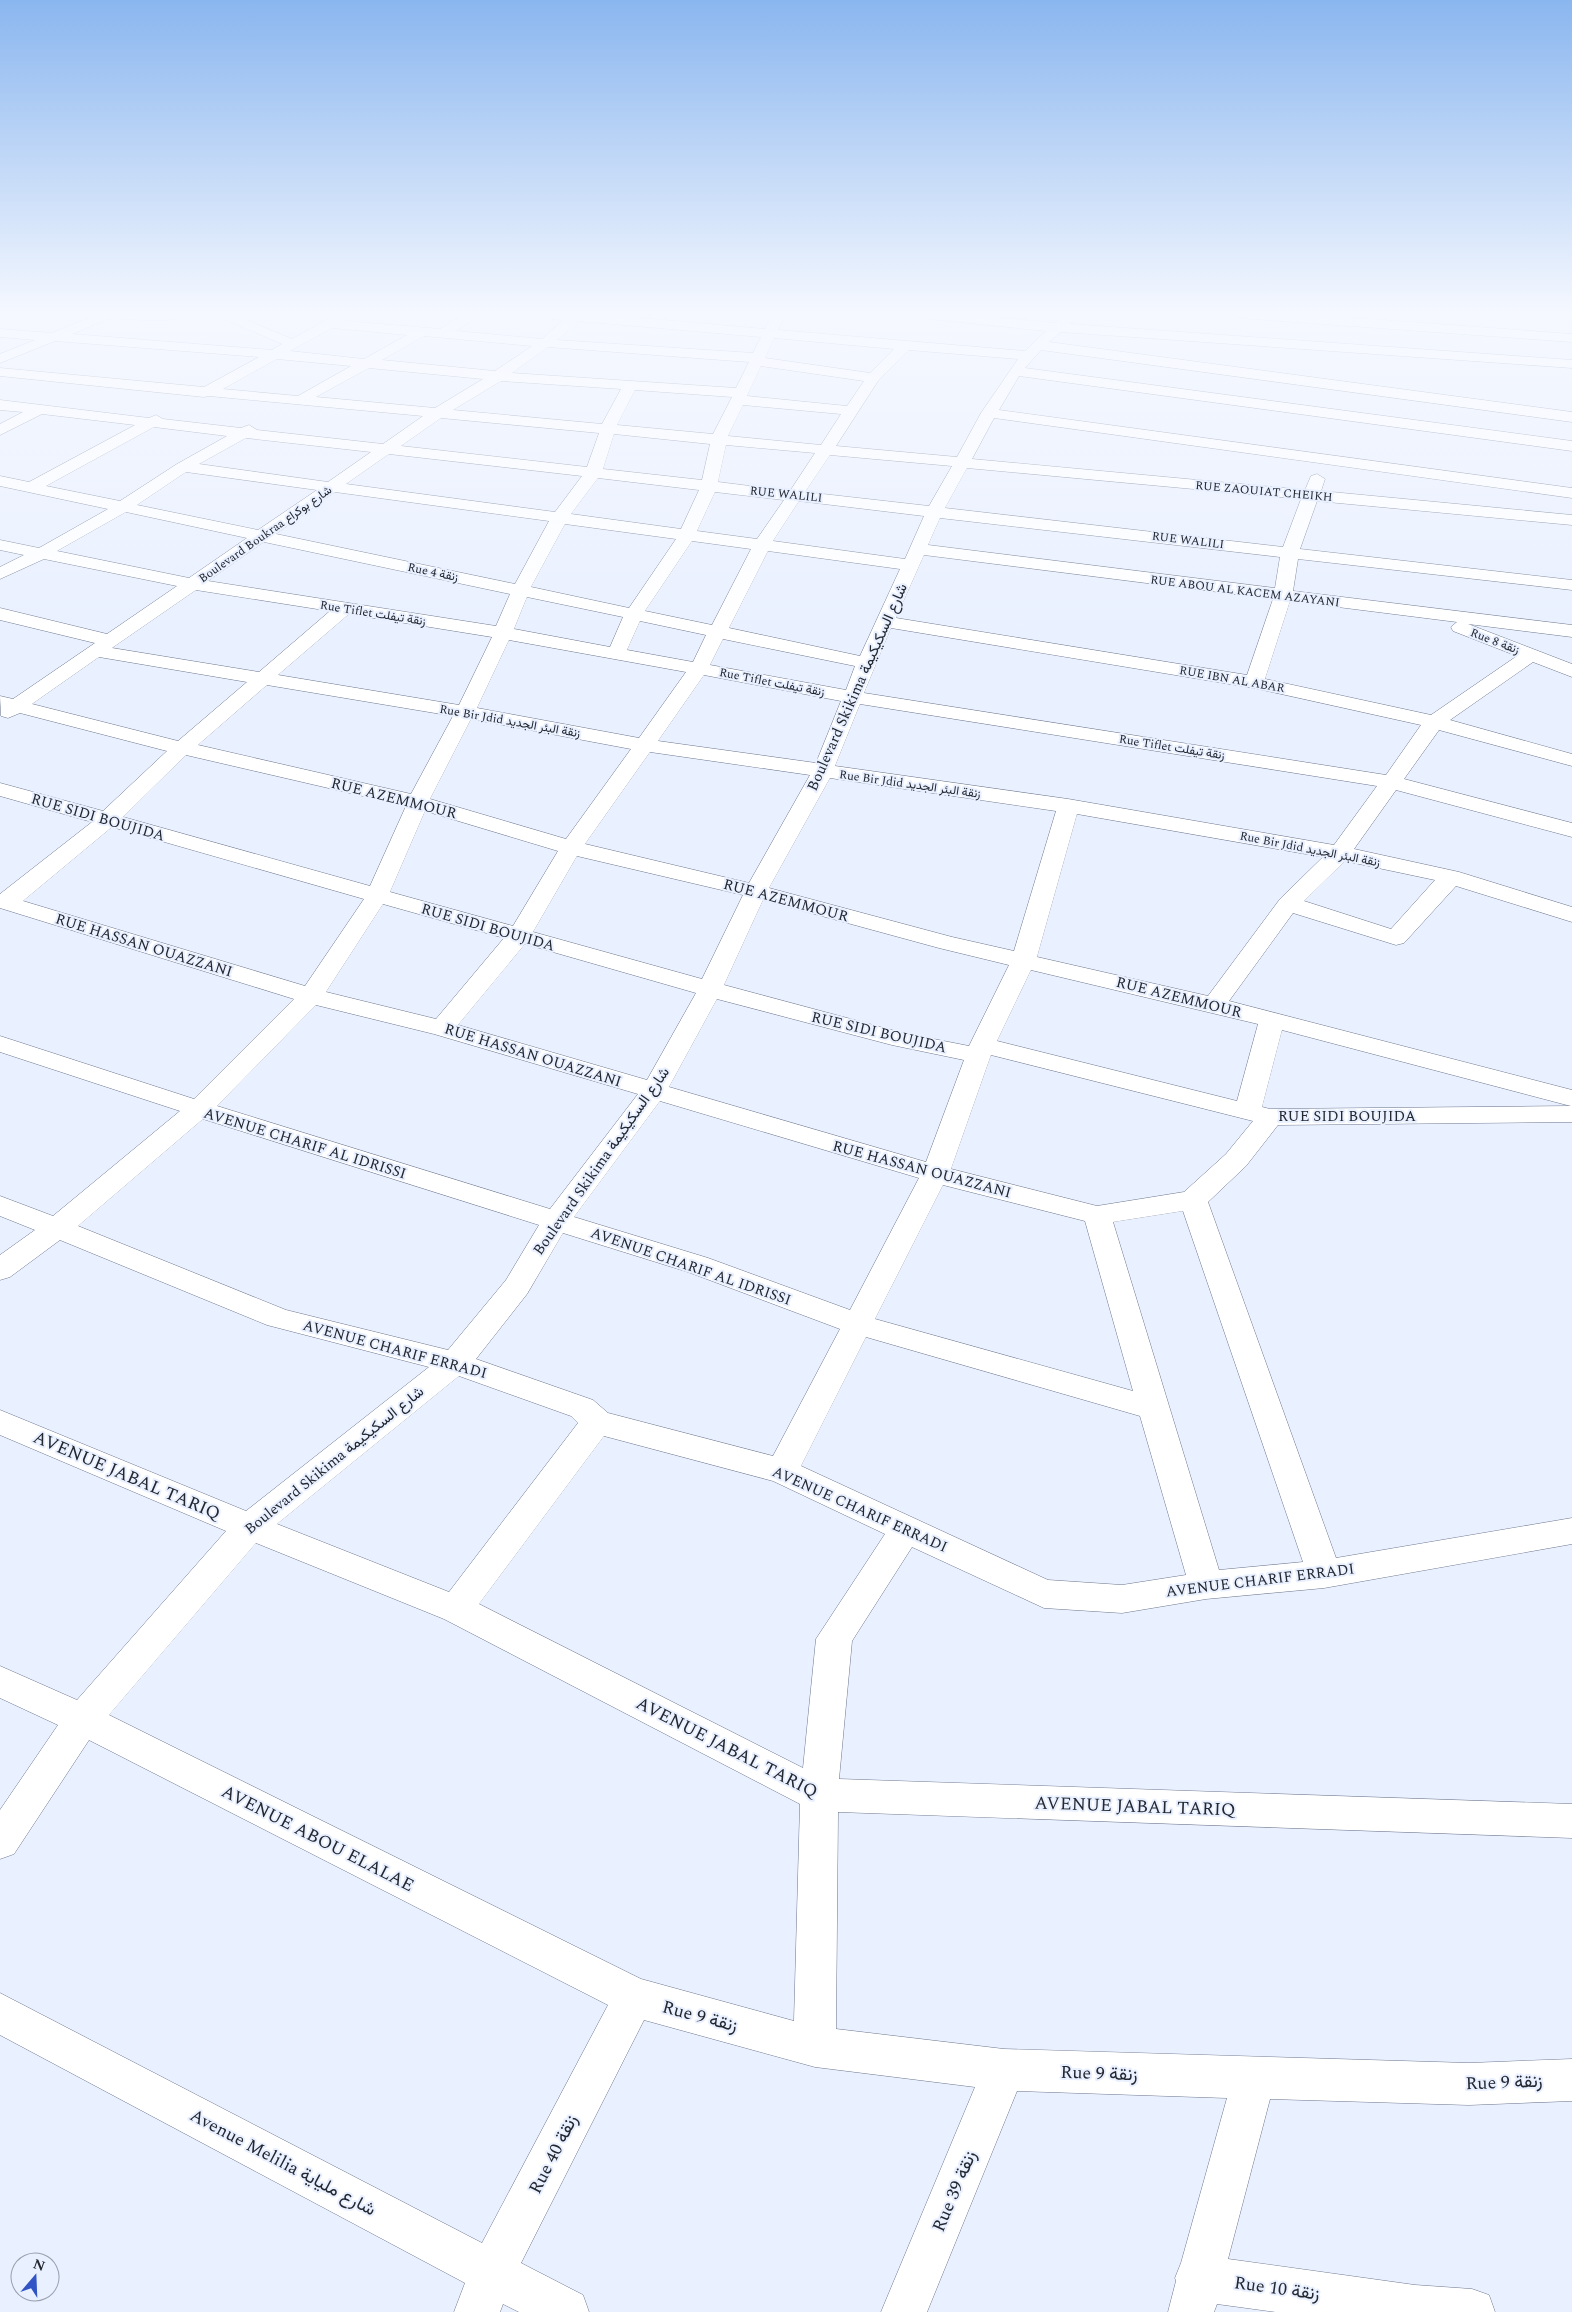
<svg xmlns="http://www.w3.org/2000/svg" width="1572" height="2312" font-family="Spectral,Vazirmatn,serif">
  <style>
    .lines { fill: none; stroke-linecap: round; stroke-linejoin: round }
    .minor-casing { stroke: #6d778d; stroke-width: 1 }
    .minor { fill: #fff; fill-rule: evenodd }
    .labels { text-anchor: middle; stroke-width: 4; stroke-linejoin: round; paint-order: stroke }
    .far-street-label { font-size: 12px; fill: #232730; stroke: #e9f0ff }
    .street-label { font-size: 15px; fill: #232730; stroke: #e9f0ff }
    .near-street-label { font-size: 18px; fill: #232730; stroke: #e9f0ff }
  </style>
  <rect width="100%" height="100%" fill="#e9f0ff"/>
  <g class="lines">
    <g class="minor-casing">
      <path id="minor" d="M92 314H182C170 327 125 316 109 319 97 322 84 330 72 334L272 350 282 344 213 314H232L292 339 337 314H352L345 321 440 329 464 314H480L456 331 542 339 563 320 545 318 539 314H597L765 329 772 314H786L778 330 1025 351 1046 331 921 318 915 314H960L1055 323 1064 314H1079L1070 324 1572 360V368L1061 332 1049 342 1572 412V422L1041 350 1025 368 1572 441V451L1019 376 999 410 1572 488V498L994 418 972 459 1305 490 1311 476 1317 474 1325 479 1321 491 1572 515V525L1317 501 1300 549 1572 580V590L1298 559 1293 591 1572 625V637L1468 624 1572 664V677L1533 662 1450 720 1572 754V766L1439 730 1404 779 1572 823V837L1396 790 1354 849 1459 872 1572 907V922L1456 886 1404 943 1396 945 1293 913 1229 1001 1572 1090V1122L1278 1125 1246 1166 1208 1202 1336 1558 1572 1518V1544L1324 1588 1206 1599 1122 1613 1044 1608 912 1547 852 1641 839 1779 1572 1804V1838L838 1812 836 2029 1004 2049 1469 2063 1572 2059V2101L1469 2105 1270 2099 1228 2259 1415 2285 1472 2289 1489 2295 1495 2312H1276L1217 2304 1214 2312H1168L1176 2281 1175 2278 1181 2263 1227 2098 1017 2091 927 2312H881L975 2087 815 2067 644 2020 521 2263 583 2295 589 2312H519L503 2304 500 2312H454L465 2283 0 2035V1993L482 2243 608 2005 89 1740 14 1854 0 1859V1810L58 1725 0 1698V1666L77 1700 226 1531 0 1435V1410L246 1511 429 1367 267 1325 60 1240 10 1277 0 1280V1255L35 1230 0 1216V1196L53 1216 180 1111 0 1052V1036L194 1099 294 999 0 908V894L92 822 0 796V783L103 811 167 751 20 713 8 718 1 716 0 696 13 699 95 643 0 620V608L107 634 177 586 44 559 0 579V567L24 555 0 550V540L39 548 108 509 0 486V476L29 482 135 425 42 414 0 435V424L23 412 0 410V400L149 418 156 415 163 419 241 428 249 425 257 430 383 444 423 416 209 396 204 397 0 376V368L204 387 259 357 55 341 0 363V354L35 340 0 337V329L52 333 93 316ZM578 321 761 337 753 353 557 340ZM332 328 407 335 364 359 290 351ZM424 336 532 346 495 371 382 360ZM774 338 894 349 870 373 765 358ZM548 347 749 362 736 388 512 373ZM909 350 1018 359 981 413 957 457 836 446 878 381ZM277 359 351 366 298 396 223 389ZM761 366 864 381 847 406 747 396ZM369 368 483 379 435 408 316 397ZM501 381 621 389 602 424 453 410ZM635 390 732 397 713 434 617 425ZM743 405 841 414 821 445 728 436ZM441 418 599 433 587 467 401 446ZM154 427 227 436 177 464 120 501 46 486ZM614 434 710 444 702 480 603 469ZM246 438 371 452 328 482 199 464ZM726 445 815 453 790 491 718 482ZM389 454 582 476 555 512 346 484ZM830 455 952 466 929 506 805 492ZM967 468 1301 499 1283 547 945 508ZM186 472 317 490 258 530 137 505ZM598 478 699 490 681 529 571 514ZM335 492 549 521 515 584 276 534ZM715 492 784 500 757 539 697 531ZM799 501 924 516 905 559 773 541ZM126 512 247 538 189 578 57 551ZM940 518 1280 557 1275 588 928 545ZM565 524 676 539 629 608 531 587ZM692 541 751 549 712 625 645 611ZM264 542 510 594 496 626 208 581ZM768 551 900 569 860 656 729 628ZM924 555 1273 599 1247 675 896 618ZM196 590 330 611 259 672 112 648ZM527 597 623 617 610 647 514 629ZM1290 601 1457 622 1451 627 1453 631 1517 656 1431 715 1265 679ZM349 614 492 637 459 705 278 675ZM640 621 706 635 693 662 627 650ZM891 628 1254 688 1421 725 1386 775 864 693ZM723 639 855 666 846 690 710 665ZM509 640 686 672 639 738 477 708ZM99 657 247 682 178 741 32 704ZM704 675 841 701 816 763 658 741ZM267 685 453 716 411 794 198 745ZM860 704 1377 786 1334 845 1068 799 835 766ZM471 719 631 749 566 839 430 799ZM650 752 810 775 749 883 585 844ZM186 755 406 806 370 886 123 817ZM830 778 1056 811 1014 951 952 937 769 888ZM425 811 558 851 513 926 390 892ZM1077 814 1323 857 1280 899 1208 996 1037 957ZM112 827 364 899 305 986 23 901ZM577 856 743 895 702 979 533 932ZM1345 861 1435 880 1391 929 1304 901ZM763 900 939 948 1009 965 969 1046 903 1033 724 985ZM383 904 504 938 436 1019 326 992ZM525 944 696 993 647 1080 458 1025ZM1031 970 1258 1024 1237 1101 997 1041ZM717 999 892 1045 964 1060 926 1162 669 1087ZM316 1005 434 1034 638 1094 550 1209 217 1106ZM1282 1030 1563 1104 1571 1106 1270 1109 1262 1107ZM991 1055 1253 1121 1226 1154 1184 1192 1097 1206 951 1169ZM660 1101 919 1178 850 1310 708 1258 574 1217ZM203 1119 539 1225 506 1280 448 1350 286 1310 78 1226ZM943 1185 1085 1221 1133 1391 875 1319ZM1183 1211 1303 1562 1219 1570 1113 1222ZM563 1233 688 1272 840 1329 773 1456 608 1413 593 1400 476 1359 527 1294ZM866 1337 1140 1416 1186 1575 1122 1585 1048 1580 801 1466ZM459 1376 571 1416 578 1423 449 1592 277 1524ZM604 1436 773 1481 885 1534 816 1639 803 1768 479 1604ZM256 1543 444 1619 800 1804 794 2021 641 1979 109 1715Z
        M1234 314H1302L1572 334V342L1240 318Z"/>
    </g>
    <use href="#minor" class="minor"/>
  </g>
  <linearGradient id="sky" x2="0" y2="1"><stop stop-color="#8ab6ef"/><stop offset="0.49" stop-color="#f5f8ff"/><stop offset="1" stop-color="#f5f8ff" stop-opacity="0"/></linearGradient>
  <rect width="1572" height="638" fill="url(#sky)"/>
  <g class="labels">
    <g class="far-street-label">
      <text transform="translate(1264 491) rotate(5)" y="4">RUE ZAOUIAT CHEIKH</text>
      <text transform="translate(786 494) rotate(6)" y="4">RUE WALILI</text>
      <text transform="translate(265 534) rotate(-35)" y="4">Boulevard Boukraa شارع بوكراع</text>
      <text transform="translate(1188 540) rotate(7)" y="4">RUE WALILI</text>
      <text transform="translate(433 572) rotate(12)" y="4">Rue 4 زنقة</text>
      <text transform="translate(1245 591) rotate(7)" y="4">RUE ABOU AL KACEM AZAYANI</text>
      <text transform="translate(373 613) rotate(9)" y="4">Rue Tiflet زنقة تيفلت</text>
      <text transform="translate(1495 641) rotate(21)" y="4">Rue 8 زنقة</text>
      <text transform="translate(1232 679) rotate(10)" y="4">RUE IBN AL ABAR</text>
      <text transform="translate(772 682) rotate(11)" y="4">Rue Tiflet زنقة تيفلت</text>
      <text transform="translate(510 721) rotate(10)" y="4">Rue Bir Jdid زنقة البئر الجديد</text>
      <text transform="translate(1172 747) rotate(9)" y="4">Rue Tiflet زنقة تيفلت</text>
      <text transform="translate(910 784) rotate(8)" y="4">Rue Bir Jdid زنقة البئر الجديد</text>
      <text transform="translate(1310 849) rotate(11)" y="4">Rue Bir Jdid زنقة البئر الجديد</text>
    </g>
    <g class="street-label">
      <text transform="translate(857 687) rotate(-66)" y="5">Boulevard Skikima شارع السكيكيمة</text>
      <text transform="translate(394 798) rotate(14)" y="5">RUE AZEMMOUR</text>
      <text transform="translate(98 817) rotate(16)" y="5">RUE SIDI BOUJIDA</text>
      <text transform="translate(786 900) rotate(15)" y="5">RUE AZEMMOUR</text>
      <text transform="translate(488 927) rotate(16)" y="5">RUE SIDI BOUJIDA</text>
      <text transform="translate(144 945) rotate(17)" y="5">RUE HASSAN OUAZZANI</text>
      <text transform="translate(1179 997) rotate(14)" y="5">RUE AZEMMOUR</text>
      <text transform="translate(879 1032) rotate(13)" y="5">RUE SIDI BOUJIDA</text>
      <text transform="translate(533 1055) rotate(17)" y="5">RUE HASSAN OUAZZANI</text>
      <text x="1347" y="1121">RUE SIDI BOUJIDA</text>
      <text transform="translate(305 1143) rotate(17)" y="5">AVENUE CHARIF AL IDRISSI</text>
      <text transform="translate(601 1161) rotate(-55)" y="5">Boulevard Skikima شارع السكيكيمة</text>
      <text transform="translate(922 1169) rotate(15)" y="5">RUE HASSAN OUAZZANI</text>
      <text transform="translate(691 1266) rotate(19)" y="5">AVENUE CHARIF AL IDRISSI</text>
      <text transform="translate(395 1349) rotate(15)" y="5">AVENUE CHARIF ERRADI</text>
      <text transform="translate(334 1460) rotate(-39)" y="5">Boulevard Skikima شارع السكيكيمة</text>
      <text transform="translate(860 1509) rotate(24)" y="5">AVENUE CHARIF ERRADI</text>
      <text transform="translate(1260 1580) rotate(-7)" y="5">AVENUE CHARIF ERRADI</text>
    </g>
    <g class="near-street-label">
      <text transform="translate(127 1475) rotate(23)" y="6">AVENUE JABAL TARIQ</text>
      <text transform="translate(727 1747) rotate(27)" y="6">AVENUE JABAL TARIQ</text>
      <text transform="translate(1135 1806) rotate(2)" y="6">AVENUE JABAL TARIQ</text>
      <text transform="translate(318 1838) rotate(27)" y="6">AVENUE ABOU ELALAE</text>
      <text transform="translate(700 2016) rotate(15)" y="6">Rue 9 زنقة</text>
      <text transform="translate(1099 2073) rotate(2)" y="6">Rue 9 زنقة</text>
      <text transform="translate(1504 2082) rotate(-2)" y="6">Rue 9 زنقة</text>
      <text transform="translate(553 2154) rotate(-63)" y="6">Rue 40 زنقة</text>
      <text transform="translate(283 2162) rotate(28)" y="6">Avenue Melilia شارع ملياية</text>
      <text transform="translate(954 2191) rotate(-67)" y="6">Rue 39 زنقة</text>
      <text transform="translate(1277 2288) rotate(8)" y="6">Rue 10 زنقة</text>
    </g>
  </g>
  <g transform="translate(35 2277) rotate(19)"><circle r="24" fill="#e9f0ff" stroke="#9aa0ac"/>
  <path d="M0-4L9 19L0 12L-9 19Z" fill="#3155c5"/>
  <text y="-8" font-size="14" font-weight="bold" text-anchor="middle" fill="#232730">N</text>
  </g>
</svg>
